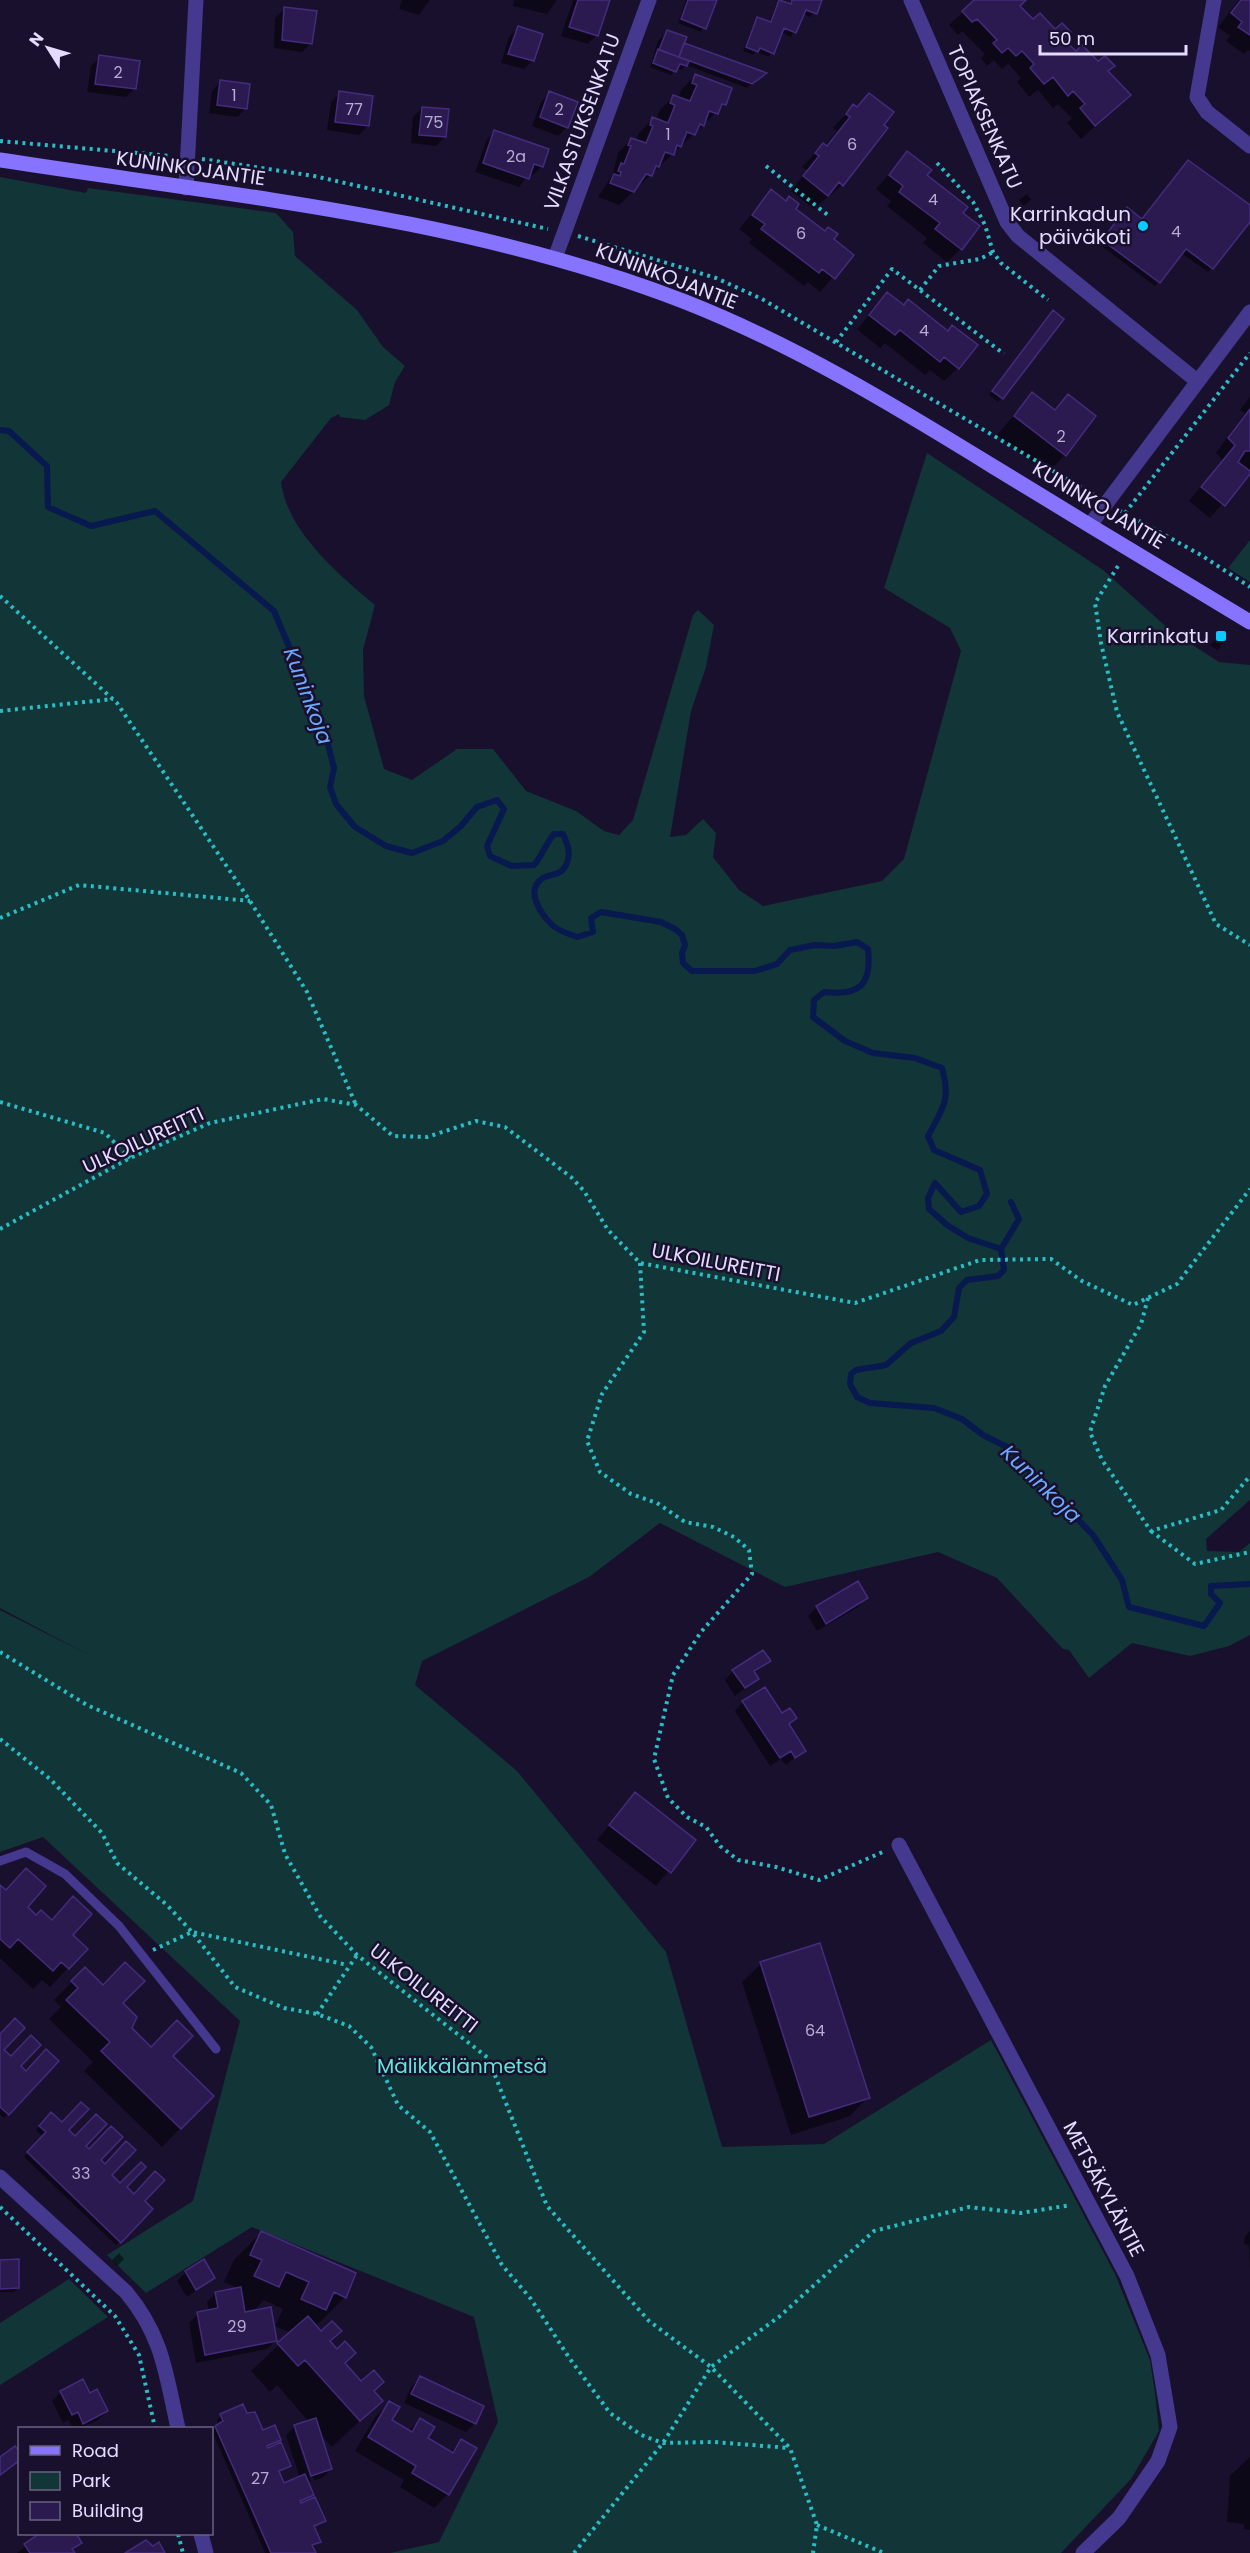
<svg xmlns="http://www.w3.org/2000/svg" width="1250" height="2553" font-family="Poppins,sans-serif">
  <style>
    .green { fill: #123537 }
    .shadow { fill: #0007 }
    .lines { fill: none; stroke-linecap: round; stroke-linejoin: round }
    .stream { stroke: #07194e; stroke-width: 6 }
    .building { fill: #2b1a4f; stroke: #442b7d; stroke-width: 1.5 }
    .path { stroke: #29bec6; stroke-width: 4; stroke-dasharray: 3 4.5; stroke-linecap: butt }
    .lane { stroke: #45388f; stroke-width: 9 }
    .street { stroke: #45388f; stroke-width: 15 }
    .secondary { stroke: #8673ff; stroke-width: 15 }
    .poi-dot { fill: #08cbff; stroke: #18102d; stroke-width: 2 }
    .labels { text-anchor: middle; stroke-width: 5; stroke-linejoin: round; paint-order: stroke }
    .number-label { font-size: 16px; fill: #b6acd3 }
    .street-label { font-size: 20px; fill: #e4dcff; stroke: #18102d }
    .poi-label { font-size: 20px; fill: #e4dcff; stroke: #18102d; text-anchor: end }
    .park-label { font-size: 20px; fill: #5fe8d5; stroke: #18102d }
    .water-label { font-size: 21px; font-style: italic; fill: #6aa9ff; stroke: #18102d }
  </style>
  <rect width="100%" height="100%" fill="#18102d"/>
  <path class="green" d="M0 177 86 193 88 188 276 213 293 232 295 256 357 310 383 347 405 366 395 382 389 405 365 420 340 417 339 414 331 418 281 482C287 531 339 575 375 605L363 650 364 696 384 769 412 780 457 749H493L526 791 576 811 604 831 619 835 633 820 693 615 698 610 714 625 706 667 691 711 670 837 686 835 703 819 716 833 713 857 739 890 763 906 882 881 904 859 961 651 950 628 884 588 927 453 1103 570 1171 631 1219 662 1250 665V1500L1206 1539 1207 1551 1239 1552 1250 1543V1635L1229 1646 1190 1656 1132 1643 1089 1678 1069 1650 1063 1649 997 1578 938 1552 785 1587 660 1523 589 1577 422 1661 415 1685 517 1771 666 1952 722 2147 824 2144 991 2040 1115 2274 1150 2360 1155 2393 1159 2431 1131 2479 1061 2553H390L439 2542 498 2422 474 2317 252 2227 146 2293 107 2255 193 2201 240 2021 43 1837 0 1852V1610L87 1654 0 1608Z
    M1250 540V582L1228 568Z
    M69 2279 108 2317 0 2385V2323Z"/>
  <path class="shadow" d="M402 0H430L419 15 399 9Z
    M514 0H557L547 14 513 6Z
    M573 0H608L597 35 588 44 561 36Z
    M686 0H716L701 32 678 23Z
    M791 0H820L811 17 803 14 791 37 781 32 769 57 756 52 753 55 743 51 754 23 758 19 769 23 776 5 780 1 789 5Z
    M976 0H1024L1018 6 1033 21 1062 39 1129 95 1081 139 1067 123 1072 118 1058 104 1053 108 1038 90 1029 97 1017 82 1021 78 1008 63 1002 69 994 60 987 66 981 58 985 54 962 31 958 35 949 25Z
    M1239 0H1250V51L1248 50 1244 54 1226 41 1230 36 1218 27Z
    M284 9 311 43 302 52 274 48 275 18Z
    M518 28 533 60 524 69 501 63 509 37Z
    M667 32 682 44 761 77 747 88 686 65 682 70 676 68 671 75 650 67 658 41Z
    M100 57 135 88 126 97 87 92 91 66Z
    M695 76 725 104 619 205 598 197 613 174 618 153 631 139 636 141 639 133 653 119 661 122 662 119 657 117 660 110 673 97 678 98 681 90Z
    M220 82 246 108 237 117 209 113 212 91Z
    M340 93 368 126 359 135 327 130 331 102Z
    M550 93 567 127 558 136 532 126 541 102Z
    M869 95 842 185 814 209 791 191 807 170 802 167 823 145 825 146 837 131 833 128 840 120Z
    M422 108 445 137 436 146 411 143 413 117Z
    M494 132 542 166 533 175 529 174 519 187 475 172 486 141Z
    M907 153 961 213V249L947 262 923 243 927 238 887 206 891 201 876 189Z
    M771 191 852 255 820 292 808 282 804 286 749 243 752 239 739 229Z
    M1027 194 1031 200 1023 206 1019 200Z
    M1250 207V219L1208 272 1181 253 1155 286 1099 244 1123 213 1142 221Z
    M888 294 958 368 944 381 930 370 925 375 885 343 880 348 857 329Z
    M1050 316 1062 319 998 402 989 395Z
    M1032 394 1053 410 1068 396 1065 455 1047 473 997 435Z
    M1250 397V476L1248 474 1210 518 1189 501 1220 463 1222 459 1216 453 1245 413 1240 410Z
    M1216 639 1223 643 1218 650 1210 645Z
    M866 1598 858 1607 817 1631 808 1616 817 1607Z
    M769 1661 754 1673 757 1679 735 1696 725 1680 733 1671Z
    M743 1702 788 1725 804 1750 786 1765 781 1759 770 1766 735 1711Z
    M635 1794 694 1841 656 1886 597 1840Z
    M26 1870 25 1907 36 1917 51 1921 73 1899 71 1935 86 1949 50 1987 42 1980 33 1989 0 1958V1887L5 1891Z
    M761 1964 868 2097 850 2116 791 2135 742 1982Z
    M85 1969 121 2003 130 2029 150 2048 171 2056 212 2096 162 2147 84 2071 93 2062 49 2019 61 2007 54 2000Z
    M0 2036 2 2050 26 2073 57 2061 4 2118 0 2114Z
    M51 2114 99 2160 110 2175 151 2209 116 2245 24 2157 43 2137 36 2130Z
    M1250 2221V2273L1249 2245 1244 2244 1245 2236 1250 2231Z
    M261 2233 345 2297 318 2324 310 2321 344 2363 381 2401 332 2447 319 2433 331 2469 322 2478 314 2480 297 2430H294L311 2481 307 2482 312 2494 299 2502 324 2520 313 2527 319 2541 311 2547 314 2553H265L212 2431 220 2425 217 2420 221 2416 246 2415 262 2432 280 2439 271 2448 289 2465 278 2473 283 2485 300 2478 286 2435 295 2426 309 2422 277 2385 270 2392 251 2371 291 2333 275 2326 283 2309 264 2300 252 2312 276 2340 267 2349 196 2363 189 2323 198 2314 209 2312 207 2302 216 2293 234 2290 236 2287 224 2282 234 2260Z
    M119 2253 124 2259 117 2266 112 2260Z
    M0 2261 18 2288 14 2292H0Z
    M186 2272 214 2278 187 2297 177 2281Z
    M420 2378 482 2407 475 2423 466 2432 404 2403 411 2387Z
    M61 2392 107 2411 98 2420 80 2428H73L68 2420 63 2423 52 2401Z
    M390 2403V2421L408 2431 420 2420 426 2438 450 2453 461 2441 448 2494 434 2508 400 2487 404 2480 355 2451 376 2416Z
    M1250 2457V2530L1244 2529V2524L1227 2522 1230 2476Z
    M42 2534H79L76 2537 80 2543 72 2551 73 2553H17Z"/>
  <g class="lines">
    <path class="stream" d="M0 430 9 431 47 466 48 507 91 526 155 511 274 611 324 729 334 768 330 787 336 804 355 827 386 846 412 853 443 841 461 826 477 807 497 800 504 809 487 846 490 856 512 866 534 865C542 856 546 843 554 834H563C567 843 572 854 566 865 561 876 552 873 543 878 524 890 541 914 552 925 558 931 570 934 577 937L593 932 591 918 601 912 661 922 675 929 682 935 685 945 682 953 683 963 692 971H755L777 964 790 950 815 945 834 946 857 942 868 949C872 985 860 996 824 992L814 1000 813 1017 845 1041 873 1053 915 1058 942 1068C951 1100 943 1108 928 1136L934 1150 980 1170 987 1194 979 1206 961 1212 935 1183 928 1198 929 1209 947 1225 968 1238 1001 1249 1004 1270 998 1276 967 1280 959 1288 954 1317 941 1331 911 1343 886 1365 856 1370 851 1374 850 1384 857 1397 870 1403 934 1408 962 1419 983 1435 1007 1447 1093 1535 1122 1580 1129 1607 1204 1626 1220 1603 1211 1594V1586L1250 1584
      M1001 1249 1019 1219 1011 1202"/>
  </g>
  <path class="building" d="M578 0H610L598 36 569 27Z
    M688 0H717L706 29 681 19Z
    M779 0 791 4 792 0H822L817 14 806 10 796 33 784 28 774 54 760 48 758 52 746 47 757 17 771 22Z
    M974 0H1026L1020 6 1033 19 1040 13 1055 29 1062 23 1071 32 1063 39 1076 51 1082 45 1098 61 1105 56 1115 66 1108 71 1131 95 1095 126 1080 108 1085 104 1073 91 1068 96 1053 77 1044 84 1030 68 1034 64 1022 51 1016 56 1008 48 1002 53 993 43 997 40 977 19 972 22 962 11Z
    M1241 0H1250V35L1238 27 1242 22 1231 13Z
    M284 7 317 11 312 44 282 40Z
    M518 26 543 34 534 61 508 54Z
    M667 30 687 37 679 57 659 50Z
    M684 43 767 73 752 84 679 57Z
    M658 49 689 61 687 66 680 64 676 72 653 63Z
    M99 55 140 61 136 89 95 84Z
    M695 74 732 88 726 105 722 104 718 114 709 111 704 126 700 124 695 135 687 132 681 147 677 145 674 155 665 152 659 167 656 166 652 176 646 174 634 192 610 183 614 174 620 176 621 172 618 171 621 163 624 164 631 146 628 145 631 138 646 143 653 126 650 125 652 117 668 123 675 105 670 103 673 95 690 101 697 85 692 83Z
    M220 80 250 84 247 109 217 105Z
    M339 91 373 96 369 126 335 122Z
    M549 91 578 102 568 128 540 117Z
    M869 93 894 112 884 125 888 128 843 186 839 182 828 196 803 176 819 156 815 153 823 143 827 146 850 117 846 114 853 104 857 107Z
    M422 107 449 109 446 137 419 135Z
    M494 130 549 149 543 167 534 164 529 179 483 163Z
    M907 151 932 170 927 175 968 207 963 213 980 226 962 250 935 229 940 223 899 192 903 186 889 175Z
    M1188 160 1250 205V222L1213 269 1186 249 1160 283 1102 240 1127 207 1142 219Z
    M771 189 786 201 789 196 799 204 796 209 825 231 828 227 838 234 834 239 854 255 835 279 822 269 819 273 761 229 765 224 752 215Z
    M887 292 904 305 908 299 948 331 952 325 978 345 959 369 944 357 940 362 900 330 895 335 869 315Z
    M1053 310 1064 319 1003 399 992 391Z
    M1032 392 1055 410 1068 394 1096 416 1066 456 1014 416Z
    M1250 409V451H1245L1238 462 1250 471V474L1225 506 1201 487 1233 448 1235 445 1228 438Z
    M858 1581 868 1598 826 1624 816 1606Z
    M763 1650 771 1661 754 1671 759 1679 745 1688 732 1670Z
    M765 1687 782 1713 790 1708 797 1718 789 1724 806 1751 795 1758 791 1751 780 1758 742 1701Z
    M635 1792 696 1840 671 1873 609 1825Z
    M26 1868 46 1886 28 1907 36 1915 41 1910 52 1920 73 1896 92 1914 73 1935 88 1949 69 1969 61 1962 53 1971 18 1939 10 1948 0 1939V1885L6 1890Z
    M820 1943 870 2098 809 2117 760 1962Z
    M125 1962 145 1981 123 2003 137 2017 132 2028 151 2047 177 2020 193 2036 173 2056 214 2096 181 2129 101 2051 110 2042 66 2000 78 1988 71 1981 85 1967 103 1985Z
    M15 2018 25 2028 4 2050 11 2056 31 2035 41 2045 21 2066 26 2071 46 2049 59 2061 9 2115 0 2107V2034Z
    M81 2102 89 2109 69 2130 75 2136 96 2114 107 2124 86 2146 89 2149 111 2126 123 2137 101 2160 105 2164 126 2141 136 2150 112 2175 120 2183 141 2162 146 2167 127 2187 134 2194 155 2171 165 2180 145 2201 153 2209 121 2243 27 2152 46 2132 39 2126 51 2112 62 2122Z
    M261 2231 356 2273 346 2298 334 2292 326 2310 301 2299 309 2282 286 2272 279 2287 254 2276 262 2260 250 2255Z
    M19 2259V2288L0 2289V2260Z
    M204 2259 215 2278 196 2290 185 2271Z
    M241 2287 245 2312 271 2307 277 2341 205 2355 197 2312 218 2308 215 2292Z
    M308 2316 321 2331 332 2321 342 2331 330 2341 337 2349 345 2341 356 2353 345 2363 361 2381 374 2370 384 2382 374 2391 383 2401 360 2421 305 2360 298 2366 277 2343Z
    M420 2376 484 2406 476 2424 411 2394Z
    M83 2379 90 2393 97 2389 108 2411 83 2424 78 2412 72 2415 60 2391Z
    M389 2401 400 2407 392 2420 412 2432 420 2418 435 2427 428 2438 453 2453 461 2439 477 2448 449 2495 412 2473 416 2466 368 2437Z
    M243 2404 247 2413 255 2412 263 2430 275 2425 281 2440 267 2446 268 2448 281 2442 291 2466 279 2471 284 2483 305 2474 314 2495 300 2501 301 2503 315 2497 326 2521 314 2526 321 2542 312 2545 316 2553H271L215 2426 223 2421 220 2414Z
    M316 2418 332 2469 311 2476 294 2425Z
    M15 2446 20 2452V2460L0 2475V2457Z
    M39 2534H80L77 2535 82 2543 72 2549 75 2553H30L24 2544Z
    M146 2540 153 2546 159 2542 165 2553H125Z"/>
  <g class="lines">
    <path class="path" d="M0 141 171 156
      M202 159 314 176 548 229
      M937 163 973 202 985 225 993 252 1001 263 1048 300
      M766 166 829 216
      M578 236 716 278 762 299 1094 495
      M920 290 939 266 980 259 993 252
      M836 342 892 269 1004 354
      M1119 510 1201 555 1250 587
      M1125 513 1250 353
      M1118 566 1095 603 1101 643 1117 712 1216 924 1250 945
      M0 596 117 703 250 901 307 992 356 1105
      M0 711 113 699
      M0 918 79 885 250 901
      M0 1102 105 1133 130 1158
      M0 1229 130 1158 210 1123 323 1099 356 1105 393 1136 427 1137 476 1121 505 1127 571 1177 584 1191 608 1230 640 1263 855 1303 980 1260 1051 1259 1082 1281 1133 1305 1177 1284 1250 1189
      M640 1263 644 1332 602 1394 587 1441 600 1472 631 1494 657 1503 685 1522 713 1527 734 1537 749 1550 752 1574 701 1632 673 1675 654 1759 668 1798 687 1817 706 1827 720 1846 738 1860 776 1867 819 1880 885 1851
      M1148 1298 1141 1324 1105 1386 1090 1432 1102 1460 1151 1531 1221 1510 1250 1476
      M1151 1531 1195 1564 1250 1552
      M0 1652 87 1705 241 1773 271 1805 285 1854 320 1916 357 1955 488 2058 547 2206 649 2321 711 2367 790 2448 817 2525 813 2553
      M0 1739 50 1779 102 1833 117 1863 167 1905 192 1932 235 1987 284 2008 317 2014 349 2026 371 2047 398 2105 430 2132 502 2265 531 2299 570 2359 610 2413 641 2435 663 2443 714 2442 789 2448
      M153 1950 192 1932 348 1965
      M317 2014 357 1955
      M0 2207 115 2316 139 2355 155 2428
      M817 2525 884 2553
      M178 2534 183 2553
      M574 2553 663 2443 711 2367 780 2316 874 2231 969 2207 1021 2213 1071 2205"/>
    <path class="lane" d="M0 1861 26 1852 65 1874 119 1926 216 2049"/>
    <path class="street" d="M911 0 1007 222 1018 236 1197 381
      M1214 0 1197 97 1207 112 1250 146
      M186 188 196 0
      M555 258 649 0
      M1090 525 1250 312
      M899 1845 1127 2276 1158 2355 1170 2427 1158 2461 1119 2518 1083 2553
      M0 2177 126 2292C163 2336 166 2375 178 2428
      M201 2534 206 2553"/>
    <path class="secondary" d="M0 160C231 196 463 216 683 301 793 344 895 406 994 467 1079 519 1165 571 1250 622"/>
  </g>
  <g class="poi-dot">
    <circle cx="1143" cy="226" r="6"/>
    <rect x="1215" y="630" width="12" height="12" rx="3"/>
  </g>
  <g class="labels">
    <g class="number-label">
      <text x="118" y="78">2</text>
      <text x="234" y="101">1</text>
      <text x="354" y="115">77</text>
      <text x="559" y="115">2</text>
      <text x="434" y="128">75</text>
      <text x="668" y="140">1</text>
      <text x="852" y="150">6</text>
      <text x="516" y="162">2a</text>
      <text x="933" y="205">4</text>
      <text x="1176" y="237">4</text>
      <text x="801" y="239">6</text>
      <text x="924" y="336">4</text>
      <text x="1061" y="442">2</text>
      <text x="815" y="2036">64</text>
      <text x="81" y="2179">33</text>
      <text x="237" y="2332">29</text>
      <text x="260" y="2484">27</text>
    </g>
    <g class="street-label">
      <text transform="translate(985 117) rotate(66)" y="7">TOPIAKSENKATU</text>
      <text transform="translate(582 122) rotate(-70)" y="7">VILKASTUKSENKATU</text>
      <text transform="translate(191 168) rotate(8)" y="7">KUNINKOJANTIE</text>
      <text transform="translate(667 276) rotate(21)" y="7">KUNINKOJANTIE</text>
      <text transform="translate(1099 505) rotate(31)" y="7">KUNINKOJANTIE</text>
      <text transform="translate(143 1140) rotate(-25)" y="7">ULKOILUREITTI</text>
      <text transform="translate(716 1262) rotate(11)" y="7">ULKOILUREITTI</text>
      <text transform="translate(424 1988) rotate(38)" y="7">ULKOILUREITTI</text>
      <text transform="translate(1104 2189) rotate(62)" y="7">METSÄKYLÄNTIE</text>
    </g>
    <g class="poi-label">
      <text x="1131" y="221">Karrinkadun<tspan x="1131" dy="23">päiväkoti</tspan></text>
      <text x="1209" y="643">Karrinkatu</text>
    </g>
    <g class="park-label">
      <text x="462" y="2073">Mälikkälänmetsä</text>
    </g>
    <g class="water-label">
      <text transform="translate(308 696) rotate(69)" y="7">Kuninkoja</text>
      <text transform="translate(1041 1484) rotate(44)" y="7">Kuninkoja</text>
    </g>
  </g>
  <rect x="18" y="2427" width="195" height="108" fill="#18102d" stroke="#6a6281" stroke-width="1.5"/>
  <rect x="30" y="2446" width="30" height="9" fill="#8673ff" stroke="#6a6281" stroke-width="1.5"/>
  <text x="72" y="2457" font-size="18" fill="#e4dcff">Road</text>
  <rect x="30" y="2472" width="30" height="18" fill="#123537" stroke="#6a6281" stroke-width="1.5"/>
  <text x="72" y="2487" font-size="18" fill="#e4dcff">Park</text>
  <rect x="30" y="2502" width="30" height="18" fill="#2b1a4f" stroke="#6a6281" stroke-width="1.5"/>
  <text x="72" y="2517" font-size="18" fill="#e4dcff">Building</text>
  <g transform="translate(48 48) rotate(307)" stroke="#18102d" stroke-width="4.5" paint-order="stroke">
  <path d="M0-4.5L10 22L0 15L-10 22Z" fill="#e4dcff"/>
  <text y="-9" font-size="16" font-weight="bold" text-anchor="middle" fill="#e4dcff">N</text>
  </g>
  <path d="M1040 45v9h146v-9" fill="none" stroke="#e4dcff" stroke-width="3"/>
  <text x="1049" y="45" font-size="18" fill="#e4dcff" stroke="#18102d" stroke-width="4.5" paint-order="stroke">50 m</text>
</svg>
